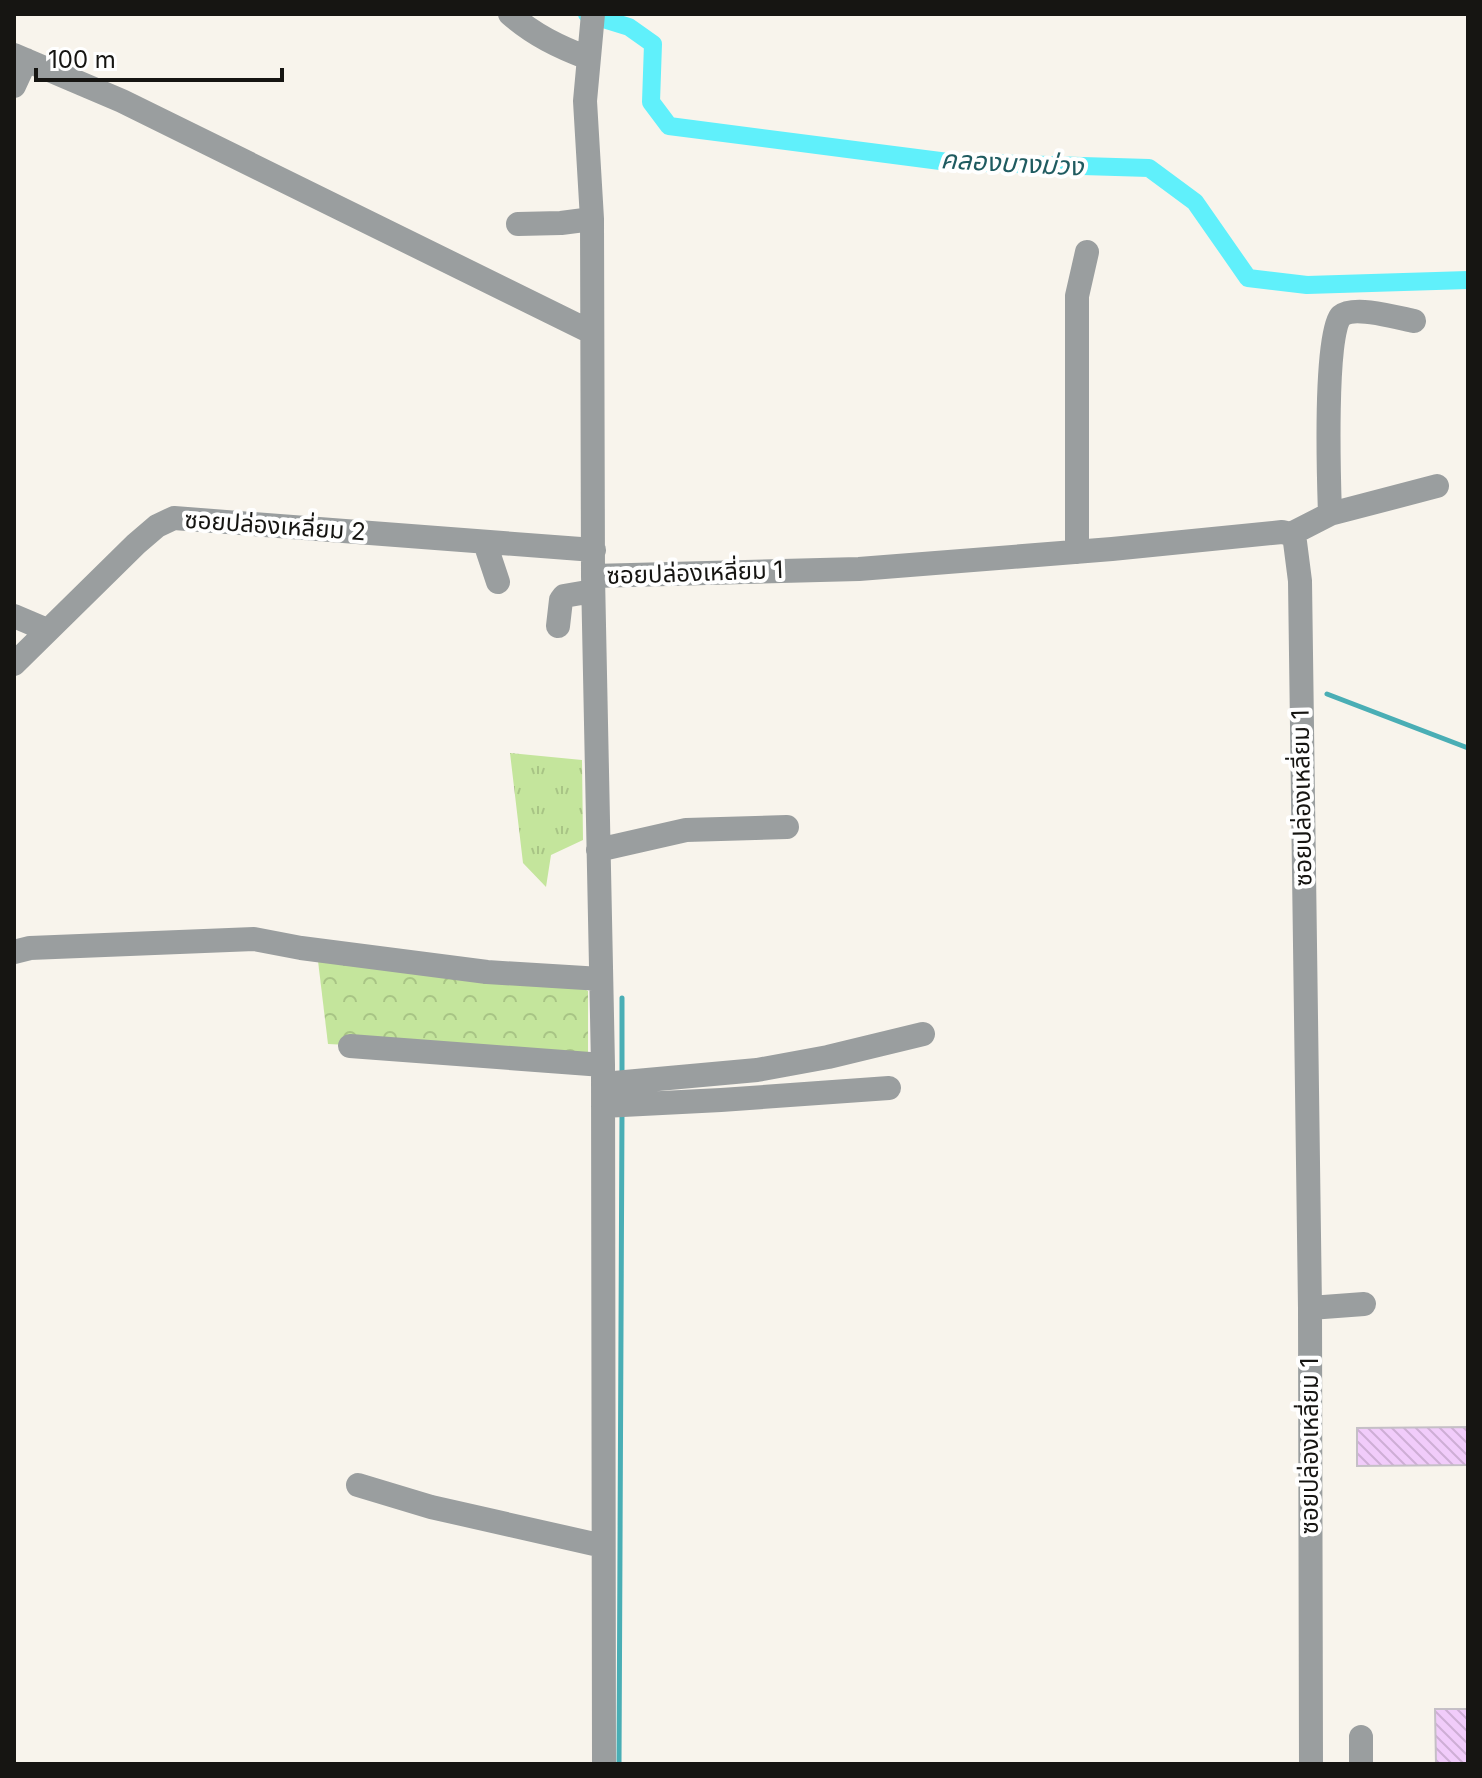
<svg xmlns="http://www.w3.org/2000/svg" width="1482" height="1778" font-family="Inter,'Noto Sans Thai',sans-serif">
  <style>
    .grass { fill: url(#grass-tufts) }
    .forest { fill: url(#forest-crowns) }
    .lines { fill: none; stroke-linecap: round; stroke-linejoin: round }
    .stream { stroke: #4aaeb5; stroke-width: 5 }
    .canal { stroke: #60f0fb; stroke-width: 18 }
    .building { fill: url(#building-back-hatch); stroke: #c5bfc6; stroke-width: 2 }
    .minor { stroke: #9a9e9f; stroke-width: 24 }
    .labels { text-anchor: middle; stroke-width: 8; stroke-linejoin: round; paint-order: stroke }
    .street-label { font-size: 24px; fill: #161512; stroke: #fff }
    .water-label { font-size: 26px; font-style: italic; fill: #1f5b60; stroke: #fff }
  </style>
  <defs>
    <pattern id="grass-tufts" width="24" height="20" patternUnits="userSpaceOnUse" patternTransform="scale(2)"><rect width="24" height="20" fill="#c4e59c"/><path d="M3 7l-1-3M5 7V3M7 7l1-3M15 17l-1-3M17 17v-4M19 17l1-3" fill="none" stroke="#a8c485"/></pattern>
    <pattern id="forest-crowns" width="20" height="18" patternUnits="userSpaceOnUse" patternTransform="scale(2)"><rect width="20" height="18" fill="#c4e59c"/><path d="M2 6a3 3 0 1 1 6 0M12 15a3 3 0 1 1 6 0" fill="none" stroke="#a8c485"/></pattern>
    <pattern id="building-back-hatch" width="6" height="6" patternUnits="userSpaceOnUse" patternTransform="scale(2)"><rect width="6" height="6" fill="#f1ccfa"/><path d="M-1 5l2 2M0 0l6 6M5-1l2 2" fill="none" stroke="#ceaed5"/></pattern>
  </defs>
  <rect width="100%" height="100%" fill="#f8f4ec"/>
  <path class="grass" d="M510 753 582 760 583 840 551 855 546 887 523 863Z"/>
  <path class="forest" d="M318 961 575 984 588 991V1057L328 1044Z"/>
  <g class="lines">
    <path class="stream" d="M1327 694 1468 748
      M622 1077V998
      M619 1764 622 1111"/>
    <path class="canal" d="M587 14 629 27 653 44 651 102 669 126 948 162 1149 168 1195 202 1248 278 1307 285 1468 280"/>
  </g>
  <path class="building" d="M1468 1427V1465L1357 1466V1428Z
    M1435 1709H1468V1764H1436Z"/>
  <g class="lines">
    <path class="minor" d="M510 14C534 35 559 47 588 58
      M593 14 585 101 592 219 593 576 603 1065 604 1764
      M14 55 122 101 591 332
      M14 86 26 60
      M518 224 561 223 592 219
      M1330 514C1329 485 1324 331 1341 316 1354 305 1399 318 1414 321
      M1291 534 1330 514 1437 486
      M485 543 498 582
      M1077 552V296L1087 252
      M593 576 859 569 1112 549 1282 532 1291 534 1295 542 1300 581 1310 1308 1311 1764
      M14 616 47 630
      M558 626 561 600 564 596 593 591
      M14 664 136 544 157 526 174 518 594 550
      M598 850 686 830 787 827
      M14 952 30 948 254 939 301 948 487 972 601 979
      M350 1046 603 1065
      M603 1084 757 1070 828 1057 923 1034
      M603 1106 721 1100 889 1088
      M1310 1308 1364 1304
      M358 1485 431 1507 603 1546
      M1361 1737V1764"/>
  </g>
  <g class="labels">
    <g class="street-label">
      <text transform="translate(275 526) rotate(4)" y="8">ซอยปล่องเหลี่ยม 2</text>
      <text transform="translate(695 573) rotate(-2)" y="8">ซอยปล่องเหลี่ยม 1</text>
      <text transform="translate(1302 798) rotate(-91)" y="8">ซอยปล่องเหลี่ยม 1</text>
      <text transform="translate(1310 1446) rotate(-90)" y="8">ซอยปล่องเหลี่ยม 1</text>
    </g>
    <g class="water-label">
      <text transform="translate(1012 163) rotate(3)" y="9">คลองบางม่วง</text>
    </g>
  </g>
  <rect width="1482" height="1778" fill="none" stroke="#161512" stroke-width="32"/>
  <path d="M36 68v12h246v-12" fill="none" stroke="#161512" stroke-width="4"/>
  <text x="48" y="68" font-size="24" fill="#161512" stroke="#ffffff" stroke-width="6" paint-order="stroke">100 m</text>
</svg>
